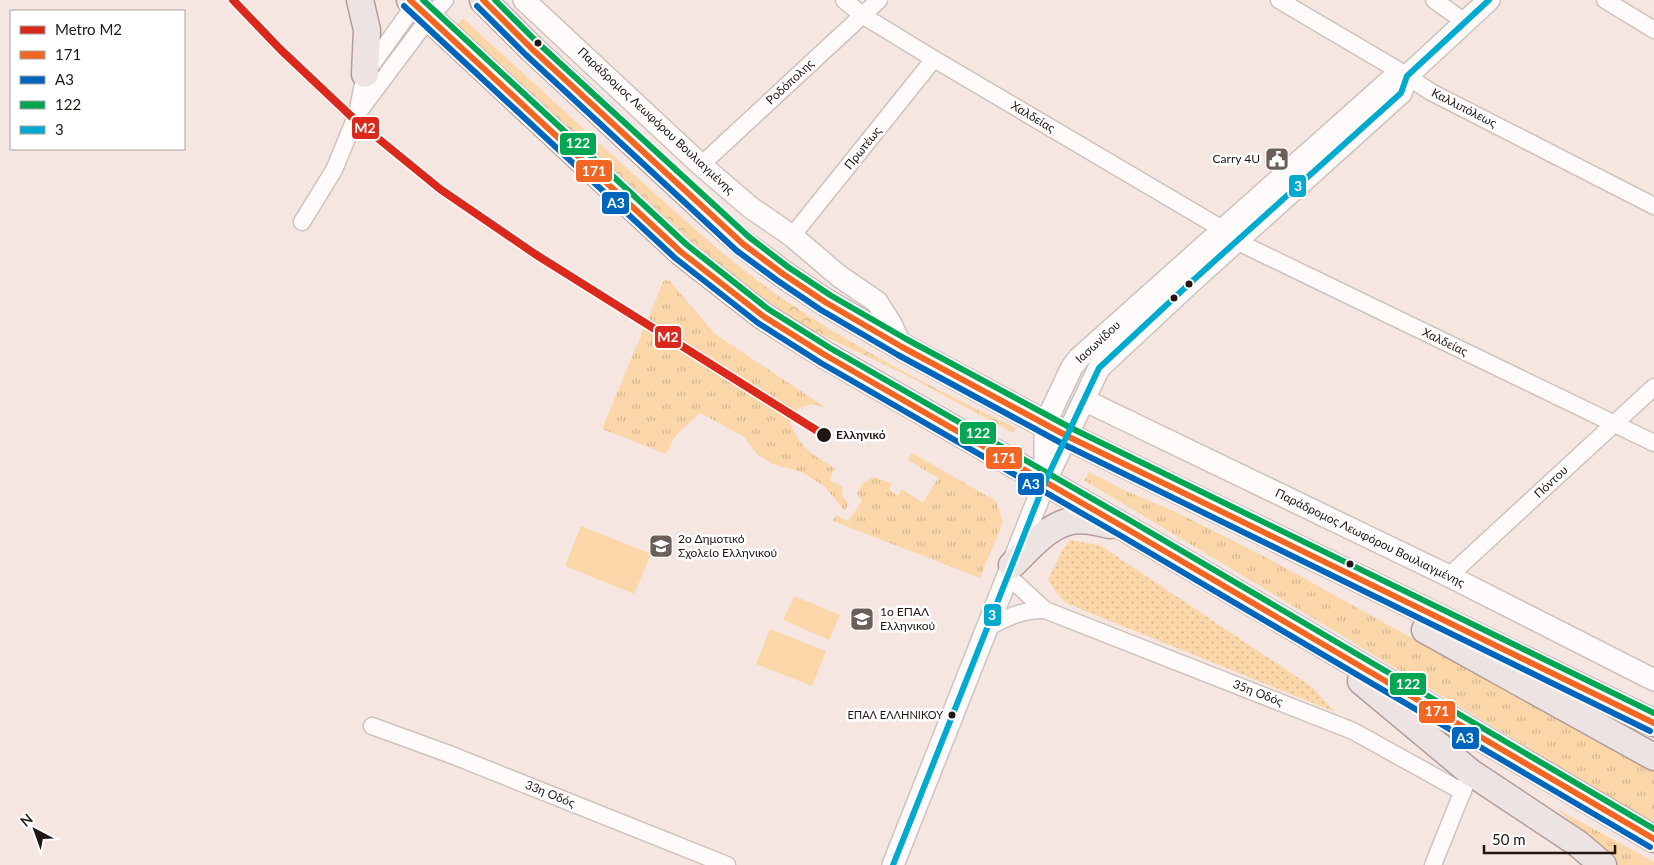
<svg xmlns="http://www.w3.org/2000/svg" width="1654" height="865" font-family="Lato,sans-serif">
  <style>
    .grass { fill: url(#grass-tufts) }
    .forest { fill: url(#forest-crowns) }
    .park { fill: url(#park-dots) }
    .pitch { fill: #fad6a9 }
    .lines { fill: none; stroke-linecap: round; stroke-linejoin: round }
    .minor-casing { stroke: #cfc2bd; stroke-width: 19 }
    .tertiary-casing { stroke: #cfc2bd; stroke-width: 24 }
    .primary-casing { stroke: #b29d9b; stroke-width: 29 }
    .minor { stroke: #fefbfa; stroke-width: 16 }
    .tertiary { stroke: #fefbfa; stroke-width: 21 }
    .primary { stroke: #eee3e3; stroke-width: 26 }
    .bus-1-casing { stroke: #fff; stroke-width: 10 }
    .bus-2-casing { stroke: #fff; stroke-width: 10 }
    .bus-3-casing { stroke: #fff; stroke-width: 10 }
    .bus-4-casing { stroke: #fff; stroke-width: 10 }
    .bus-1 { stroke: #f26522; stroke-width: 6 }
    .bus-2 { stroke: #0065bd; stroke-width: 6 }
    .bus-3 { stroke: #00a651; stroke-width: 6 }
    .bus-4 { stroke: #00a9ce; stroke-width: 6 }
    .metro-1-casing { stroke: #fff; stroke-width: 11 }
    .metro-1 { stroke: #da291c; stroke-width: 8 }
    .bus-dot { fill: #211612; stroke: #fff; stroke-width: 2 }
    .labels { text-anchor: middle; stroke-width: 5; stroke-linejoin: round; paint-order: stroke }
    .bus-label { font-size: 11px; fill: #211612; stroke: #fff; text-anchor: end }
    .street-label { font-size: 12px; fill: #211612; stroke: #fff }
    .poi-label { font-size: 12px; fill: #211612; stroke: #fff; text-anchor: start }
    .stop-label { font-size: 12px; font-weight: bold; fill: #211612; stroke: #fff; text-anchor: start }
    .line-badge { stroke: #fff; stroke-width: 2 }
    .badge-label { font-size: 14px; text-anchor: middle; font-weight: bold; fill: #fff }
  </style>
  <defs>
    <pattern id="grass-tufts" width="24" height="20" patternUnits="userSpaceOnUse" patternTransform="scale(1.25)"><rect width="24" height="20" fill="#fad6a9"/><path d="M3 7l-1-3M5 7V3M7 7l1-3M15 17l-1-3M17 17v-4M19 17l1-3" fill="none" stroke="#d6b790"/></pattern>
    <pattern id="forest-crowns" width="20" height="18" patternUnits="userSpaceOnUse" patternTransform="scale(1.25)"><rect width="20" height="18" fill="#fad6a9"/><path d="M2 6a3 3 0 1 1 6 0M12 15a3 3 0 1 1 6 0" fill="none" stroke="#d6b790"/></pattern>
    <pattern id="park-dots" width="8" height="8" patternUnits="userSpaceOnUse" patternTransform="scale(1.25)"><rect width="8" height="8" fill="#fad6a9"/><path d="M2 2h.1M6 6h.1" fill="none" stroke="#d6b790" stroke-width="1.8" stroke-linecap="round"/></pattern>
  </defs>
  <rect width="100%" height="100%" fill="#f6e6e1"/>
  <path class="grass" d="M664 280 670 281 715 334 825 407 811 404 797 409 790 422C800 448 812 455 835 468L829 480 843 487 842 495 848 504 845 511 824 486 802 472 772 464 757 454 743 436 700 413 676 435 666 454 602 429Z
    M912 453 996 501 1003 522 980 578 833 521 836 515 848 521 862 501 857 493 863 483 873 477 892 483 889 490 898 496 902 489 923 503 938 478 908 460Z
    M1089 472 1124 490 1180 514 1269 559 1654 772V822L1608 796 1084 480Z
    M1557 809 1654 862V865H1614L1595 844Z"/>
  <path class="forest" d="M463 18C516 67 569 115 622 164 670 207 717 251 769 289 846 344 931 387 1016 428L1013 433 912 378 804 326 734 278 696 249 455 27Z"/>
  <path class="park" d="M1070 540 1100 545 1312 687 1335 712 1066 603 1057 594 1048 580 1063 549Z"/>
  <path class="pitch" d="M581 526 651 554 634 594 565 566Z
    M794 596 840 615 829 640 783 620Z
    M770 629 826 651 812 686 756 664Z"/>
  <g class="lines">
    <g class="minor-casing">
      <path id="minor" d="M844 0 862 15 934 59 1224 230
        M1279 0 1396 69 1431 92 1654 206
        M1434 0 1465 22
        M1605 0 1654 30
        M360 110 429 18 445 0
        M701 165 879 0
        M302 222 334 170 357 114 365 74 418 0
        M792 236 934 59
        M1236 241 1654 443
        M1008 576 1045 610
        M1449 576 1654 387
        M987 628C1006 618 1023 609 1045 610L1353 731 1463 792
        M372 726 449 754 727 865
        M1433 865 1466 783"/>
    </g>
    <g class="tertiary-casing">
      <path id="tertiary" d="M524 0 701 165 750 207 792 236 839 276 877 302 891 324 902 347
        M1084 400 1449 576 1654 680
        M1045 474V424L1072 367 1079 358 1393 78 1407 76
        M893 865 1045 482 1099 368 1189 284 1401 93 1407 76 1489 0"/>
    </g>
    <g class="primary-casing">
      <path id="primary" d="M360 0 367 30 365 74
        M410 0 681 252 763 316 825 355 1127 529 1654 839
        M483 0 532 49 707 212 743 244 783 274 825 302 902 347 1067 436 1654 723
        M1012 565C1031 547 1051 521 1079 520 1090 520 1100 523 1110 525
        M1425 630 1654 757
        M1361 681 1470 772 1577 843 1603 865"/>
    </g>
    <use href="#minor" class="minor"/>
    <use href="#tertiary" class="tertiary"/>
    <use href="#primary" class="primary"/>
    <g class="bus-1-casing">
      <path id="bus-1" d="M410 0 681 252 763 316 825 355 1127 529 1654 839
        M483 0 532 49 743 244 783 274 825 302 902 347 1067 436 1654 723"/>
    </g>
    <g class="bus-2-casing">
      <path id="bus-2" d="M404 6 675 258 758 323 821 363 1123 537 1650 847
        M477 6 526 55 737 251 778 281 821 310 898 355 1063 444 1650 731"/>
    </g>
    <g class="bus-3-casing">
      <path id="bus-3" d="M423 0 687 245 768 309 830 348 1131 521 1654 829
        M495 0 538 43 749 237 788 267 830 295 906 339 1071 428 1654 713"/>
    </g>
    <g class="bus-4-casing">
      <path id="bus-4" d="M893 865 1045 482 1099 368 1189 284 1401 93 1407 76 1489 0"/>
    </g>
    <use href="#bus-1" class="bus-1"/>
    <use href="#bus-2" class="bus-2"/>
    <use href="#bus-3" class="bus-3"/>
    <use href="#bus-4" class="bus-4"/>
    <g class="metro-1-casing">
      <path id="metro-1" d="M233 0 280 49 353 118 440 189 535 254 824 435"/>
    </g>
    <use href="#metro-1" class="metro-1"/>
  </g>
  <defs>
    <g id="civic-square" transform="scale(1.25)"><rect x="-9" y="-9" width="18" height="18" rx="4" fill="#6c5f5a" stroke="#fff"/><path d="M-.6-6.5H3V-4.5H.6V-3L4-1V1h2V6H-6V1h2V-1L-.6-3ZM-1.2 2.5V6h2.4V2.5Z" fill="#fff"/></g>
    <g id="school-square" transform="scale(1.25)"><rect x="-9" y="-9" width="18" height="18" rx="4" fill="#6c5f5a" stroke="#fff"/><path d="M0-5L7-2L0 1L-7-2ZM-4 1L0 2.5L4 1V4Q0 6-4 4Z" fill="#fff"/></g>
  </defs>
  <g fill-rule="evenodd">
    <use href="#civic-square" x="1277" y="159"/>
    <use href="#school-square" x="661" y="546"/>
    <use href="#school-square" x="862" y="619"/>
  </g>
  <g class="bus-dot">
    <circle cx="538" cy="43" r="4.5"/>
    <circle cx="1189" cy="284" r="4.5"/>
    <circle cx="1174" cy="298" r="4.5"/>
    <circle cx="824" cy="435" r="8"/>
    <circle cx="1350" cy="564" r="4.5"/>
    <circle cx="952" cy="715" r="4.5"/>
  </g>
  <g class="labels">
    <g class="bus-label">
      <text x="943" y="719">ΕΠΑΛ ΕΛΛΗΝΙΚΟΥ</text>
    </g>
    <g class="street-label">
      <text transform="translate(790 82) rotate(-43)" y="4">Ροδόπολης</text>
      <text transform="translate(1464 108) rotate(27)" y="4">Καλλιπόλεως</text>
      <text transform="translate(1033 117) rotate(31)" y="4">Χαλδείας</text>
      <text transform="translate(656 121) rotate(43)" y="4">Παράδρομος Λεωφόρου Βουλιαγμένης</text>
      <text transform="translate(863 148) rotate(-51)" y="4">Πρωτέως</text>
      <text transform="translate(1098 342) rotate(-43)" y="4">Ιασωνίδου</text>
      <text transform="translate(1445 342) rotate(26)" y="4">Χαλδείας</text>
      <text transform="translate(1551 482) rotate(-43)" y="4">Πόντου</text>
      <text transform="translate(1370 538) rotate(26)" y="4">Παράδρομος Λεωφόρου Βουλιαγμένης</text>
      <text transform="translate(1258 693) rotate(21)" y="4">35η Οδός</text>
      <text transform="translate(550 794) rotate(22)" y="4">33η Οδός</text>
    </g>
    <g class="poi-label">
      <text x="1260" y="163" text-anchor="end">Carry 4U</text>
      <text x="678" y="543">2ο Δημοτικό<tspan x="678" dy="14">Σχολείο Ελληνικού</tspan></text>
      <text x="880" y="616">1ο ΕΠΑΛ<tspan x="880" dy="14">Ελληνικού</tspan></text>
    </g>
    <g class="stop-label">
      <text x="836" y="439">Ελληνικό</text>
    </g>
  </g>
  <g class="line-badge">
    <rect x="351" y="116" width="29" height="24" rx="5" fill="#da291c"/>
    <rect x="559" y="132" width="38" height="24" rx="5" fill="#00a651"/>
    <rect x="575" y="159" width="38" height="24" rx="5" fill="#f26522"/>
    <rect x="1288" y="174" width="19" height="24" rx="5" fill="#00a9ce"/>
    <rect x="601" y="191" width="29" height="24" rx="5" fill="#0065bd"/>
    <rect x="654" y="325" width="28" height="24" rx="5" fill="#da291c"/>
    <rect x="959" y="421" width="38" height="24" rx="5" fill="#00a651"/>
    <rect x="985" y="446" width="38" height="24" rx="5" fill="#f26522"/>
    <rect x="1017" y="472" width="28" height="24" rx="5" fill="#0065bd"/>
    <rect x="983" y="603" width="19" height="24" rx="5" fill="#00a9ce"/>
    <rect x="1389" y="672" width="38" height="24" rx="5" fill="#00a651"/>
    <rect x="1418" y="700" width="38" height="24" rx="5" fill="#f26522"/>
    <rect x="1451" y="726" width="29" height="24" rx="5" fill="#0065bd"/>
  </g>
  <g class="badge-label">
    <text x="365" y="133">Μ2</text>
    <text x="578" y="148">122</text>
    <text x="594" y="176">171</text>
    <text x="1298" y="191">3</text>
    <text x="616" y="208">Α3</text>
    <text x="668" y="342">Μ2</text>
    <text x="978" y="438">122</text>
    <text x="1004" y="463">171</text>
    <text x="1031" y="489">Α3</text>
    <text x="992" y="620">3</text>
    <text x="1408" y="689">122</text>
    <text x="1437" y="716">171</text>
    <text x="1465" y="743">Α3</text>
  </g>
  <rect x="10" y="10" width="175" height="140" fill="#ffffff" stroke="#a6a2a0"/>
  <rect x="20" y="26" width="25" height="8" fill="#da291c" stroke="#a6a2a0"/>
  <text x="55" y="35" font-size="15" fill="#211612">Metro Μ2</text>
  <rect x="20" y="51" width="25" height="8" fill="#f26522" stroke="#a6a2a0"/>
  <text x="55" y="60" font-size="15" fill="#211612">171</text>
  <rect x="20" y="76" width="25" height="8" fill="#0065bd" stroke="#a6a2a0"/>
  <text x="55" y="85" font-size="15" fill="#211612">Α3</text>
  <rect x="20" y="101" width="25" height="8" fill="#00a651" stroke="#a6a2a0"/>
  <text x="55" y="110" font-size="15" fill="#211612">122</text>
  <rect x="20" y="126" width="25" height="8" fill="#00a9ce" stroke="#a6a2a0"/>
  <text x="55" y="135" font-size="15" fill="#211612">3</text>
  <g transform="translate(35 830) rotate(319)" stroke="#ffffff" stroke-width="4" paint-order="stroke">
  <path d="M0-4L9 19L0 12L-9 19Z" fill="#211612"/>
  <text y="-8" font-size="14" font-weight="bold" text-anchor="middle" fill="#211612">N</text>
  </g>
  <path d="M1484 845v8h131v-8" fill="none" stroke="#211612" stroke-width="2.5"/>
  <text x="1492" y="845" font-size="15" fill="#211612" stroke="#ffffff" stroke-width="4" paint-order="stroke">50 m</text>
</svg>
